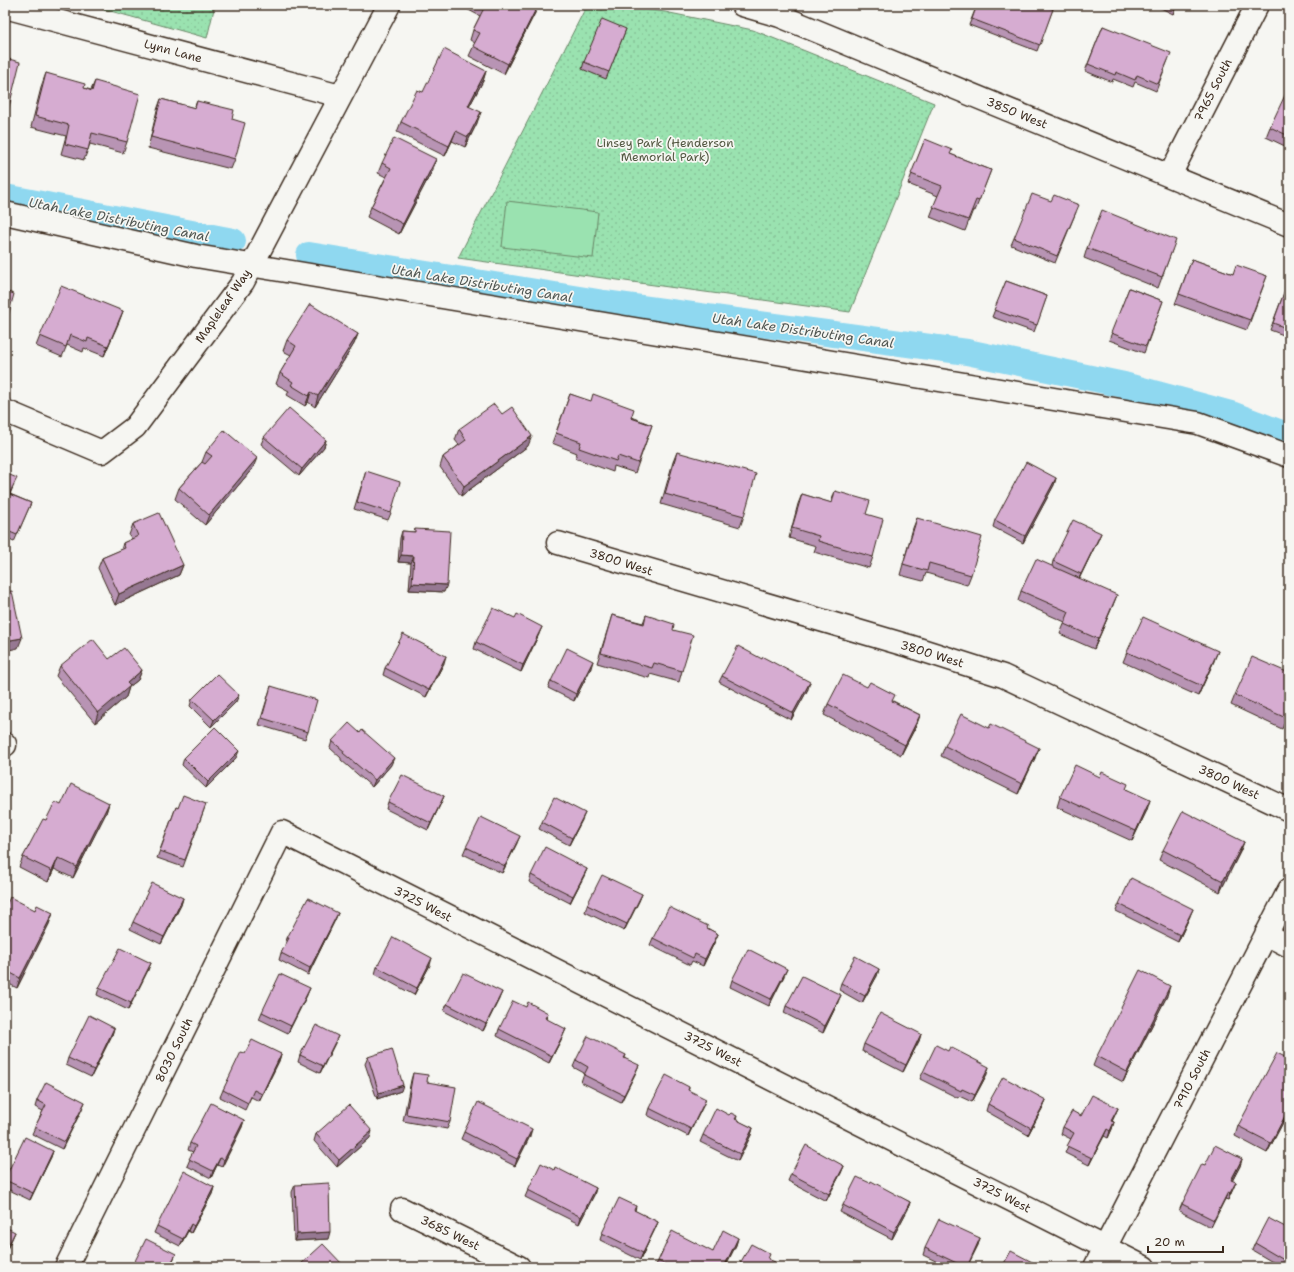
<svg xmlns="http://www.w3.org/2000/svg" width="1294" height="1272" font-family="'Shantell Sans',sans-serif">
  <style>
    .grass { fill: url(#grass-dots); stroke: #6a8667 }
    .garden { fill: #9ae2b0; stroke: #6a8667 }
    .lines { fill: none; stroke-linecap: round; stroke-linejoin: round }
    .canal { stroke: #8fd8f0; stroke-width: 26 }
    .minor-casing { stroke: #3b2a1e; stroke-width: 25 }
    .minor { stroke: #f6f6f2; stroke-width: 22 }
    .wall { fill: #b894b4; stroke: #3b2a1e }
    .shaded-wall { fill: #967892; stroke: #3b2a1e }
    .building { fill: #d6acd1; stroke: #3b2a1e }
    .labels { text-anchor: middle; stroke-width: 3.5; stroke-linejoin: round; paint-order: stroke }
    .street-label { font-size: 12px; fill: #3b2a1e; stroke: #f6f6f2 }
    .park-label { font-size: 12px; fill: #535842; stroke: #f6f6f2 }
    .water-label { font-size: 13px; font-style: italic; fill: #505652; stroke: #f6f6f2 }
  </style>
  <defs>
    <pattern id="grass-dots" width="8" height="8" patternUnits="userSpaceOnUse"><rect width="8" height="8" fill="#9ae2b0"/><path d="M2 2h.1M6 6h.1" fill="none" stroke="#86c297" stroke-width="1.8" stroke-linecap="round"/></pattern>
  </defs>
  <rect width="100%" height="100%" fill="#f6f6f2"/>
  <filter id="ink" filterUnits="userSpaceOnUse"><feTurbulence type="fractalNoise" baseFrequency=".025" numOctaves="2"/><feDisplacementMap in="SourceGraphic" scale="8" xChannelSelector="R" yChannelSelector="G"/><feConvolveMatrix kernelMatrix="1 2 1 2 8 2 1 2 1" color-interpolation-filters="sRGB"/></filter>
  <g filter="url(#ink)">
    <path class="grass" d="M89 5H215L207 38Z
      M587 5H611L665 12 753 30 934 103 850 312 458 258Z"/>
    <path class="garden" d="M507 201 598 212 593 258 502 247Z"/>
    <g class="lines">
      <path class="canal" d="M5 197 233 241
        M309 255 604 303 967 352 1124 385 1231 414 1289 436"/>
      <g class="minor-casing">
        <path id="minor" d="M742 5 780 16 1289 225
          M5 7 340 96
          M1170 175 1257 5
          M5 213 196 256 1198 423 1289 456
          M5 411 102 452 135 427 243 282 389 5
          M558 543 909 646 1003 676 1289 810
          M5 745V744
          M1266 934 1289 946
          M402 1209 519 1267
          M66 1267 282 832 1144 1267
          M1095 1267 1289 890"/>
      </g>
      <use href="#minor" class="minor"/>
    </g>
    <path class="wall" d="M303 5H312L311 9Z
      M461 5H538L536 11 504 74 469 56 475 43 470 40 473 30 480 16 461 6Z
      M926 5H932L931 7Z
      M977 5 1053 9 1037 51 969 25Z
      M1155 5H1177L1173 14Z
      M1103 26 1168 60 1156 91 1135 82 1133 87 1113 79 1112 82 1085 71Z
      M626 29 606 79 582 69 584 62Z
      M5 58 8 111 5 120Z
      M486 71 483 81 469 107 477 123 465 147 452 141 445 156 397 132 401 122 423 92Z
      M46 73 84 88 91 90 95 81 127 142 123 153 90 144 84 160 61 154 66 136 31 127 42 84Z
      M1289 95V148L1266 137 1270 127Z
      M161 99 194 108 197 101 232 119 235 159 231 169 148 148 157 110Z
      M925 139 950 154 991 170 975 211 973 210 965 231 930 217 938 196 908 184Z
      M382 163 433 169 399 234 367 217 371 207 386 177 378 173Z
      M1076 212 1055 263 1011 245 1014 238Z
      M1087 248 1172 250 1158 288 1084 258Z
      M1192 259 1233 274 1267 276 1247 330 1175 304Z
      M1006 281 1047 296 1034 332 992 317Z
      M1129 288 1163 301 1144 353 1109 340Z
      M1285 290 1289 292V337L1270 330Z
      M5 291 7 320 5 326Z
      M123 311 104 356 84 348 83 352 67 345 62 357 36 346 40 336Z
      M358 334 354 344 315 407 308 402 305 406 287 395 289 391 276 384 280 373 291 355 283 351 287 340Z
      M570 394 652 425 635 473 614 466 613 472 575 458 577 453 552 443Z
      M502 414 528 446 461 496 440 467 443 457 459 445 455 440 459 429Z
      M264 437 326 440 324 447 299 476 261 444Z
      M206 452 253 468 205 525 175 499 179 488 202 462Z
      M677 452 744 516 740 527 661 504 673 462Z
      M366 471 391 513 388 520 354 509Z
      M5 473 14 485 10 494 31 503 14 542 5 538Z
      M1056 478 1054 485 1023 543 993 527 995 520Z
      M835 491 866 514 873 557 869 568 814 552 816 546 789 538 798 504 802 494 831 503Z
      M917 518 971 575 967 585 926 573 923 581 900 575 913 528Z
      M133 524 183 565 179 575 115 605 98 568 102 558 121 550 123 543 132 539 129 535Z
      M415 529 444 592 409 590 411 563 398 562 400 538 402 531 414 532Z
      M1098 540 1079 579 1113 605 1094 649 1060 634 1065 622 1018 601 1021 591 1052 566 1053 561Z
      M612 615 643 623 646 615 673 630 682 671 679 682 650 674 649 678 597 663 609 625Z
      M539 634 521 672 474 649 476 642Z
      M1127 652 1214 661 1198 696 1123 662Z
      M109 659 142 670 138 680 129 687 126 697 95 723 56 676 60 666Z
      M762 659 808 689 791 720 719 682 722 676Z
      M444 663 426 697 383 675 385 668Z
      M591 668 574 701 548 688 551 681Z
      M1289 673V727L1284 724 1282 729 1231 705 1235 695Z
      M271 686 308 732 305 739 259 725Z
      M192 699 236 702 211 727 190 706Z
      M893 701 920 715 916 726 901 755 824 715 828 704Z
      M989 728 1035 758 1018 794 941 756 945 746Z
      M332 741 391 765 372 787 341 760V758L330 748Z
      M184 758H236L206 788 182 765Z
      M1127 789 1147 810 1132 841 1057 807 1060 797Z
      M444 796 441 803 428 830 386 809 388 802Z
      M109 803 106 813 73 878 54 869 48 882 19 867 23 857 46 820 61 805Z
      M206 804 183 867 157 858 176 807 178 808Z
      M582 820 569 845 539 829 542 822Z
      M1244 842 1240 852 1220 892 1159 860 1163 850Z
      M517 843 502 873 463 854 466 847Z
      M587 869 584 876 570 903 529 882 531 875Z
      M642 894 639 901 624 931 585 912 587 905Z
      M183 898 181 905 161 944 130 929 133 922Z
      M1119 904 1190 916 1178 942 1116 911Z
      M5 908 35 910 53 913 49 924 17 988 5 982Z
      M338 913 335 920 308 975 279 960 281 953 286 945H285L287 938Z
      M707 928 718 934 715 941 703 966 692 961 690 965 650 945 653 938Z
      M430 965 414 995 375 974 377 967Z
      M879 969 877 976 862 1003 839 990 841 983Z
      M148 970 128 1010 97 995 99 988Z
      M784 976 769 1006 730 987 732 980Z
      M307 995 288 1033 259 1019 262 1012Z
      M1167 996 1123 1082 1093 1066 1097 1056Z
      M499 999 483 1031 444 1011 447 1004Z
      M838 1002 823 1033 784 1013 786 1006Z
      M526 1007 548 1013 546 1019 563 1036 549 1063 497 1036 499 1029Z
      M114 1028 112 1035 91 1077 66 1065 68 1058Z
      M921 1034 919 1041 903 1072 862 1051 864 1044Z
      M335 1043 320 1073 298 1062 300 1055Z
      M245 1053 281 1054 279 1061 259 1101 251 1097 245 1110 220 1097 223 1090Z
      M626 1055 625 1058 636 1072 621 1102 581 1082 584 1073 573 1067 576 1060Z
      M368 1057 401 1091 377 1099 365 1064Z
      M1289 1059V1111L1267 1153 1235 1136 1238 1126Z
      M923 1072 987 1074 972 1102 959 1096 958 1098 920 1079Z
      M413 1073 427 1082 450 1122 447 1129 403 1121 411 1080Z
      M689 1087 688 1090 703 1106 688 1136 647 1115 649 1108Z
      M37 1100 82 1109 62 1149 32 1134 35 1127 43 1111 35 1107Z
      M1046 1100 1043 1107 1028 1135 986 1111 988 1104Z
      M1118 1108 1112 1121 1114 1122 1112 1129 1108 1138 1104 1136 1089 1165 1065 1153 1071 1139 1061 1134 1063 1127 1081 1116Z
      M737 1116 736 1120 753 1128 751 1135 738 1161 700 1142 703 1135Z
      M244 1120 242 1127 222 1167 217 1165 211 1178 187 1166 193 1152 188 1150 190 1143Z
      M464 1132 530 1136 515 1166 461 1139Z
      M316 1134 370 1138 337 1167 314 1141Z
      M53 1151 51 1157 30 1200 5 1188V1178Z
      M1242 1159 1240 1166 1232 1181 1236 1182 1233 1189 1228 1200 1225 1199 1211 1227 1179 1211 1182 1204 1205 1165Z
      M844 1166 841 1173 826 1201 788 1181 791 1174Z
      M554 1170 596 1188 594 1195 579 1224 525 1197 528 1190Z
      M870 1183 910 1202 908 1209 892 1239 840 1212 843 1205Z
      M295 1185 328 1239 294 1241 292 1192Z
      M214 1187 212 1194 191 1233 188 1231 180 1246 154 1233 157 1226Z
      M636 1206 635 1211 658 1222 655 1229 640 1260 600 1240 602 1233Z
      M1289 1229V1267H1281L1252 1250 1255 1243Z
      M738 1238 736 1245 725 1267H655L658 1261 713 1252Z
      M980 1238 978 1245 967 1267H948L923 1255 925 1248Z"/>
    <path class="shaded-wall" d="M538 5 536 11 504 74 508 64Z
      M1176 5H1177L1173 14Z
      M486 71 483 81 464 116 468 106Z
      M481 112 477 123 465 147 468 137Z
      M456 131 452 141 445 156 449 146Z
      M436 159 433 169 399 234 403 224Z
      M123 311 119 322 104 356 108 346Z
      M358 334 354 344 315 407 318 396Z
      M311 392 308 402 305 406 309 396Z
      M532 436 528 446 461 496 464 486Z
      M326 440 324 447 299 476 302 469Z
      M257 458 253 468 205 525 209 515Z
      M1056 478 1054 485 1023 543 1025 536Z
      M1101 533 1098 540 1078 581 1081 574Z
      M401 555 414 556 411 563 398 562Z
      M183 565 179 575 115 605 119 594Z
      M412 583 447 585 444 592 409 590Z
      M1117 595 1113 605 1094 649 1098 639Z
      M542 627 539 634 521 672 523 665Z
      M22 638 18 648 5 651V641Z
      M1218 651 1214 661 1198 696 1202 686Z
      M446 656 444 663 426 697 429 690Z
      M593 661 591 668 574 701 576 694Z
      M142 670 138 680 129 687 126 697 95 723 98 713 127 683Z
      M810 682 808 689 791 720 793 713Z
      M239 695 236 702 211 727 214 720Z
      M920 715 916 726 901 755 905 745Z
      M1039 748 1035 758 1018 794 1022 784Z
      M239 751 236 758 206 788 208 782Z
      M394 758 391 765 372 787 375 780Z
      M444 796 441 803 428 830 431 823Z
      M1150 800 1147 810 1132 841 1136 831Z
      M109 803 106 813 73 878 77 867Z
      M585 813 582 820 569 845 572 838Z
      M520 836 517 843 502 873 505 866Z
      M1244 842 1240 852 1220 892 1223 881Z
      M58 858 54 869 48 882 52 871Z
      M587 869 584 876 570 903 573 896Z
      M642 894 639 901 624 931 627 924Z
      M183 898 181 905 161 944 164 937Z
      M1193 909 1190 916 1178 942 1180 935Z
      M53 913 49 924 17 988 20 978Z
      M338 913 335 920 308 975 310 968Z
      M718 934 715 941 703 966 705 959Z
      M432 958 430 965 414 995 417 988Z
      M151 963 148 970 128 1010 131 1003Z
      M787 969 784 976 769 1006 771 999Z
      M879 969 877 976 862 1003 865 996Z
      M1170 986 1167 996 1123 1082 1127 1072Z
      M310 988 307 995 288 1033 291 1026Z
      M502 992 499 999 483 1031 486 1024Z
      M841 995 838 1002 823 1033 825 1026Z
      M114 1028 112 1035 91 1077 94 1070Z
      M566 1029 563 1036 549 1063 552 1056Z
      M921 1034 919 1041 903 1072 906 1065Z
      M338 1036 335 1043 320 1073 323 1066Z
      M281 1054 279 1061 259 1101 262 1094Z
      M639 1065 636 1072 621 1102 624 1095Z
      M989 1067 987 1074 972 1102 975 1095Z
      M403 1085 401 1091 377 1099 379 1093Z
      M706 1099 703 1106 688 1136 691 1129Z
      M1046 1100 1043 1107 1028 1135 1031 1128Z
      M85 1102 82 1109 62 1149 65 1142Z
      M1118 1108 1115 1115 1109 1128 1111 1121Z
      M1289 1108V1111L1267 1153 1271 1143Z
      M244 1120 242 1127 222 1167 224 1160Z
      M1114 1122 1112 1129 1108 1138 1110 1131Z
      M753 1128 751 1135 738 1161 740 1154Z
      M532 1129 530 1136 515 1166 517 1159Z
      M1107 1129 1104 1136 1089 1165 1092 1158Z
      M372 1131 370 1138 337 1167 339 1160Z
      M53 1151 51 1157 30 1200 33 1193Z
      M220 1158 217 1165 211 1178 213 1171Z
      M1242 1159 1240 1166 1229 1187 1231 1180Z
      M844 1166 841 1173 826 1201 829 1194Z
      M1236 1182 1233 1189 1228 1200 1230 1193Z
      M214 1187 212 1194 191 1233 194 1226Z
      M596 1188 594 1195 579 1224 581 1217Z
      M1228 1192 1225 1199 1211 1227 1214 1220Z
      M910 1202 908 1209 892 1239 894 1232Z
      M658 1222 655 1229 640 1260 643 1253Z
      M191 1224 188 1231 180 1246 183 1239Z
      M15 1232 12 1239 5 1253V1252Z
      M330 1232 328 1239 294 1241 297 1234Z
      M738 1238 736 1245 725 1267H724Z
      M980 1238 978 1245 967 1267Z
      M176 1254 170 1267H169Z"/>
    <path class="building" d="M482 5H538L508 64 473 46 480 33 473 30 485 6Z
      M977 5H1043L1053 9 1040 45 972 19Z
      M602 19 626 29 609 72 584 62Z
      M1103 26 1171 53 1158 84 1137 75 1135 80 1116 72 1115 75 1088 64Z
      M444 49 486 71 468 106 481 112 468 137 456 131 449 146 401 122 417 90 423 92Z
      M5 58 20 62 8 111 5 110Z
      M46 73 85 84 84 88 92 91 95 81 140 94 127 142 92 133 88 150 65 144 69 125 35 116Z
      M1286 93 1289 95V136L1270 127Z
      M161 99 195 108 197 101 234 110 232 119 245 123 235 159 151 137Z
      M394 138 436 159 403 224 371 207 391 168 382 163Z
      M925 139 952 150 950 154 991 170 979 201 976 200 968 220 933 207 942 186 911 174Z
      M1032 194 1051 201 1054 195 1079 205 1057 256 1014 238Z
      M1102 210 1176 240 1162 277 1087 248Z
      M1192 259 1233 274 1236 265 1267 276 1250 320 1179 294Z
      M1006 281 1047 296 1037 325 994 310Z
      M61 286 123 311 108 346 88 338 87 342 70 335 66 347 40 336Z
      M1129 288 1163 301 1146 346 1111 333Z
      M1285 290 1289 292V329L1273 323Z
      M5 291 14 294 7 320 5 319Z
      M310 304 358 334 318 396 311 392 309 396 291 385 293 382 280 373 296 346 287 340Z
      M570 394 591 401 593 394 634 409 631 418 652 425 638 463 618 456 616 461 579 448 581 442 556 433Z
      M494 404 502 414 512 407 532 436 464 486 443 457 466 440 459 429Z
      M289 408 326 440 302 469 264 437Z
      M224 430 257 458 209 515 179 488 202 462 205 464 212 456 206 452Z
      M677 452 756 474 744 516 665 494Z
      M1026 462 1056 478 1025 536 995 520Z
      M366 471 400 482 391 513 357 502Z
      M5 473 17 478 9 494 31 503 17 535 5 530Z
      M835 491 870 501 866 514 883 519 873 557 818 541 819 536 792 528 802 494 832 503Z
      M159 513 183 565 119 594 102 558 125 548 123 543 138 536 133 524Z
      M917 518 982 537 971 575 929 563 927 571 903 564Z
      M1073 520 1101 533 1081 574 1053 561Z
      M415 529 450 531 447 585 412 583 414 556 401 555 402 531 415 532Z
      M1036 559 1117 595 1098 639 1064 624 1069 612 1021 591Z
      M12 591 22 638 5 641V592Z
      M493 608 515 618 517 614 542 627 523 665 476 642Z
      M612 615 644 624 646 615 674 624 673 630 693 635 682 671 654 663 652 668 601 653Z
      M1143 617 1218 651 1202 686 1127 652Z
      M403 634 446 656 429 690 385 668Z
      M93 639 109 659 124 648 142 670 127 683 130 686 98 713 60 666Z
      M738 646 762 659 763 657 810 682 793 713 722 676Z
      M567 648 593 661 576 694 551 681Z
      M1252 657 1289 673V715L1287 714 1286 718 1235 695Z
      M217 674 239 695 214 720 192 699Z
      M843 675 867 687 870 682 895 695 892 701 920 715 905 745 828 704Z
      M271 686 317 700 308 732 262 718Z
      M961 714 989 728 991 724 1039 748 1022 784 945 746Z
      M349 723 360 733 362 730 394 758 375 780 343 753 344 751 332 741Z
      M215 727 239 751 208 782 184 758Z
      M1075 765 1100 777 1102 772 1128 784 1126 789 1150 800 1136 831 1060 797Z
      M402 775 444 796 431 823 388 802Z
      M71 784 109 803 77 867 58 858 52 871 23 857 43 819 46 820 55 802 61 805Z
      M183 795 206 804 185 860 160 851 176 807 178 808Z
      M554 797 585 813 572 838 542 822Z
      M1183 811 1244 842 1223 881 1163 850Z
      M481 817 520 836 505 866 466 847Z
      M545 847 587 869 573 896 531 875Z
      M602 875 642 894 627 924 587 905Z
      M1131 878 1193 909 1180 935 1119 904Z
      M152 883 183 898 164 937 133 922Z
      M10 897 35 910 37 905 53 913 20 978 5 970V908Z
      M308 898 338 913 310 968 281 953 289 938H287Z
      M669 907 708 926 707 928 718 934 705 959 695 954 693 958 653 938Z
      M393 937 432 958 417 988 377 967Z
      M120 948 151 963 131 1003 99 988Z
      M748 949 787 969 771 999 732 980Z
      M855 956 879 969 865 996 841 983Z
      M1140 970 1170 986 1127 1072 1097 1056Z
      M463 973 502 992 486 1024 447 1004Z
      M280 974 310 988 291 1026 262 1012Z
      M802 976 841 995 825 1026 786 1006Z
      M513 1001 526 1007 528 1002 548 1013 545 1018 566 1029 552 1056 499 1029Z
      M880 1013 921 1034 906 1065 864 1044Z
      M89 1015 114 1028 94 1070 68 1058Z
      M316 1025 338 1036 323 1066 300 1055Z
      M588 1036 626 1055 624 1058 639 1065 624 1095 584 1075 588 1067 576 1060Z
      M252 1040 281 1054 262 1094 254 1090 248 1103 223 1090 241 1052 245 1053Z
      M936 1045 948 1051 950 1047 989 1067 975 1095 962 1089 961 1091 923 1072Z
      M392 1049 403 1085 379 1093 368 1057Z
      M1277 1053 1289 1059V1108L1271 1143 1238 1126Z
      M413 1073 428 1075 427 1082 456 1087 450 1122 406 1114Z
      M666 1075 689 1087 688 1090 706 1099 691 1129 649 1108Z
      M1003 1077 1046 1100 1031 1128 988 1104Z
      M46 1082 85 1102 65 1142 35 1127 46 1105 37 1100Z
      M1092 1095 1118 1108 1111 1121 1114 1122 1110 1131 1107 1129 1092 1158 1067 1146 1074 1133 1063 1127 1072 1111 1081 1116Z
      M478 1102 532 1129 517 1159 464 1132Z
      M211 1103 244 1120 224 1160 220 1158 213 1171 189 1159 196 1146 190 1143Z
      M349 1105 372 1131 339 1160 316 1134Z
      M716 1108 729 1115 731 1113 737 1116 735 1119 753 1128 740 1154 703 1135Z
      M25 1137 53 1151 33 1193 5 1180V1178Z
      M806 1145 844 1166 829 1194 791 1174Z
      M1215 1145 1242 1159 1231 1180 1236 1182 1230 1193 1228 1192 1214 1220 1182 1204 1202 1164 1205 1165Z
      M541 1163 554 1170 555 1167 596 1188 581 1217 528 1190Z
      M184 1171 214 1187 194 1226 191 1224 183 1239 157 1226Z
      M857 1177 870 1183 871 1181 910 1202 894 1232 843 1205Z
      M329 1183 330 1232 297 1234 295 1185Z
      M619 1198 636 1206 634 1210 658 1222 643 1253 602 1233Z
      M1268 1218 1289 1229V1263L1255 1243Z
      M939 1219 980 1238 967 1267H965L925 1248Z
      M5 1227 15 1232 5 1252Z
      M723 1230 738 1238 724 1267H670L658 1261 672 1231 713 1252Z
      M146 1239 176 1254 169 1267H132Z
      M323 1244 345 1267H302L300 1265Z
      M751 1244 770 1254 768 1259 775 1262 772 1267H738Z
      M1011 1251 1036 1264 1034 1267H1002Z"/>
  </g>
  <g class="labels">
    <g class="street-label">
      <text transform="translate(173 51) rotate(15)" y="4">Lynn Lane</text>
      <text transform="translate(1213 90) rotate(-63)" y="4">7965 South</text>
      <text transform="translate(1017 113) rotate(22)" y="4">3850 West</text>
      <text transform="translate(223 306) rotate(-55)" y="4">Mapleleaf Way</text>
      <text transform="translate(621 562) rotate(17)" y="4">3800 West</text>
      <text transform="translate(932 654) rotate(17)" y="4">3800 West</text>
      <text transform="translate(1229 782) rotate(25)" y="4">3800 West</text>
      <text transform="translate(423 904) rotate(27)" y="4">3725 West</text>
      <text transform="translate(713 1049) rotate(27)" y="4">3725 West</text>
      <text transform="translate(174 1050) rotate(-64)" y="4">8030 South</text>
      <text transform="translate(1192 1079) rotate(-63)" y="4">7910 South</text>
      <text transform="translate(1002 1195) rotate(27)" y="4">3725 West</text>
      <text transform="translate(450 1233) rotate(26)" y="4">3685 West</text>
    </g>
    <g class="park-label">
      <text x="665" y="147">Linsey Park (Henderson<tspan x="665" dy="14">Memorial Park)</tspan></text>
    </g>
    <g class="water-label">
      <text transform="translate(119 219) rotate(11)" y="5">Utah Lake Distributing Canal</text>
      <text transform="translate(482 283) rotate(9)" y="5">Utah Lake Distributing Canal</text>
      <text transform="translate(803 330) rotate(8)" y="5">Utah Lake Distributing Canal</text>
    </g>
  </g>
  <rect width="1294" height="1272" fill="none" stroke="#f6f6f2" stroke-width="20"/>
  <rect x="10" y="10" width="1274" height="1252" fill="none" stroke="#3b2a1e" stroke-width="1.5" filter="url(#ink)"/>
  <path d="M1148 1246v6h75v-6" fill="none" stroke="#3b2a1e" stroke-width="2"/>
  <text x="1154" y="1246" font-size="12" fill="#3b2a1e" stroke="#f6f6f2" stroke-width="3" paint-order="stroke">20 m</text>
</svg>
